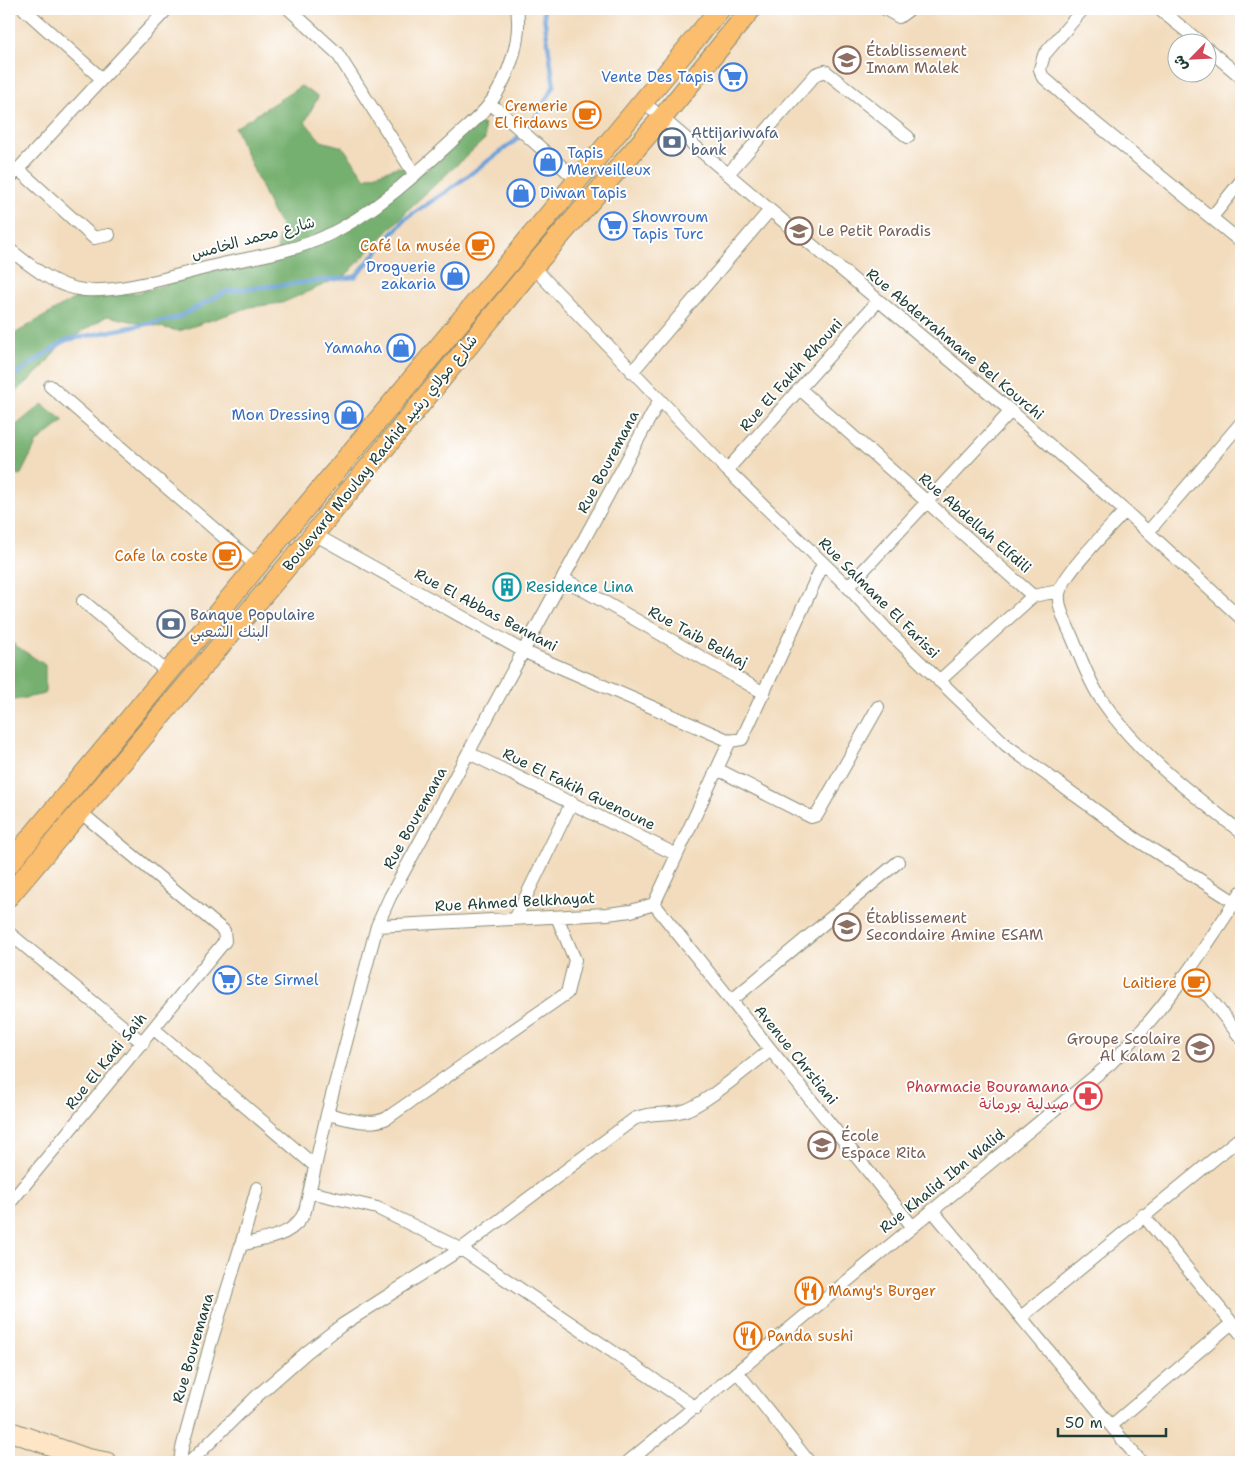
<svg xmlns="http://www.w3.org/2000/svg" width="1250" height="1471" font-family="'Shantell Sans','Playpen Sans Arabic',sans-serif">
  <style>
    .forest { fill: #76b06f; stroke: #4a7652 }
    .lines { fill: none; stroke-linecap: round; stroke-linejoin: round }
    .stream { stroke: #6ba0d7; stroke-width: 4.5 }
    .street-casing { stroke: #888c78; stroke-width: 14 }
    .secondary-casing { stroke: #888c78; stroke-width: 21 }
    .primary-casing { stroke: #888c78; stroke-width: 22 }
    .street { stroke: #fff; stroke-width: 12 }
    .secondary { stroke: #fde5c5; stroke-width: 19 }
    .primary { stroke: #fbbd6e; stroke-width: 20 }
    .labels { text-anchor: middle; stroke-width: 4; stroke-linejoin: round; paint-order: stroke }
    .education-label { font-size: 15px; fill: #785e54; stroke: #fff; text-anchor: start }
    .shop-label { font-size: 15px; fill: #366cbe; stroke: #fff; text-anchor: end }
    .food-label { font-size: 15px; fill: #c56008; stroke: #fff; text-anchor: end }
    .service-label { font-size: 15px; fill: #4e5e75; stroke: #fff; text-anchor: start }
    .street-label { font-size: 15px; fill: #1f3d34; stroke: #fff }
    .culture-label { font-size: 15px; fill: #0d838f; stroke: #fff; text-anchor: start }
    .health-label { font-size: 15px; fill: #be3a42; stroke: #fff; text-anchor: end }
  </style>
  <rect width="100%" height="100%" fill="#fff"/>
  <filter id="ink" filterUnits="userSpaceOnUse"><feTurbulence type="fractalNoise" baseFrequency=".02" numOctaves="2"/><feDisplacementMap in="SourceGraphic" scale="10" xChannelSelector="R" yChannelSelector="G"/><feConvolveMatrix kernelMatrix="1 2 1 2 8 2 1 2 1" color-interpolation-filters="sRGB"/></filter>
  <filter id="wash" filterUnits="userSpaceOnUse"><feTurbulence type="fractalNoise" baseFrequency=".0096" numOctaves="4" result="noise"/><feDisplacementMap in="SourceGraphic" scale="20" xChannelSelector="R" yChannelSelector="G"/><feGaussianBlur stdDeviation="1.12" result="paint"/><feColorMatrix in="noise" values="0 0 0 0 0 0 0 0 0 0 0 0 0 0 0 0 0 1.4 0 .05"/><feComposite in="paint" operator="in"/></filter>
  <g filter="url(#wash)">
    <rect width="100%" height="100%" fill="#f2dcbd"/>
    <path class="forest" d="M301 86 318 97 305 122 321 141 343 147 365 178 397 167 425 171 477 121 484 125 485 139 414 204 346 275 282 303 250 307 179 331 107 316 59 346 43 367 9 399V337L77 297 137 293 209 272 276 257 281 226 272 211 235 128Z
      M42 404 64 421 37 442 21 474 9 478V417L15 426Z
      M9 641 45 665V694L9 701Z"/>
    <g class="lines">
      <path class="stream" d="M9 379 66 340 177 318 227 291 355 277 405 219 450 189 515 141 534 120 554 86 543 9"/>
    </g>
  </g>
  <g filter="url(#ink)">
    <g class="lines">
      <g class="street-casing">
        <path id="street" d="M24 9 102 79
          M289 9 337 53 415 175
          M885 9 899 17 910 9
          M1083 9 1044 55 1040 69 1042 76 1088 117 1241 242
          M1159 9 1200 42
          M1208 49 1241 77
          M642 101 770 210 1011 411 1125 511 1241 618
          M490 103 577 180
          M18 169 94 238 109 235
          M728 174 816 74 825 71 908 137
          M9 179 167 9
          M1212 217 1241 181
          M9 249C31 266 55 287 84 290 123 293 179 274 218 265 253 257 291 252 324 237 373 214 412 178 451 142 464 129 481 117 491 102 509 76 522 40 517 9
          M533 267 727 470 848 587 890 633 1006 745 1134 838 1241 906
          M632 372 770 210
          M50 386 257 566
          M801 390 1033 596
          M727 470 878 301
          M1125 511C1109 529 1068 569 1060 590 1055 603 1067 625 1072 637 1081 658 1088 680 1101 699 1138 754 1189 792 1241 832
          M1148 532 1241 423
          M314 534 525 652 730 741
          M564 579 764 693
          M848 587 1011 411
          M1033 596 1059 591
          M83 601 167 672
          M939 681 1033 596
          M469 753 675 854
          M717 769 811 817 817 815 878 707
          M654 904 912 1226
          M654 904 730 741 742 739 823 564
          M516 917 572 802
          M377 926 607 914 631 911 654 904
          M9 933 143 1043
          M1183 977 1209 997 1241 1038
          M732 1000 898 862
          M154 1029 315 1166
          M327 1114C346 1118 369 1127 387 1118L567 993 575 960 557 917
          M310 1192 377 1208 461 1249 696 1408
          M9 1204 225 941 224 931 79 811
          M932 1210 1141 1462
          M1143 1215 1241 1334
          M241 1245 257 1188
          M1021 1317 1241 1137
          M738 1373 809 1462
          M1111 1426 1232 1323
          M180 1462 182 1448 211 1342 241 1245C266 1238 294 1237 305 1211L327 1114 377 926 390 897 659 401
          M190 1462 257 1396 307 1352 342 1325 461 1249 634 1119C651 1111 666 1116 683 1111 705 1105 750 1065 771 1050
          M628 1462 1111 1063C1162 1013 1203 952 1241 892"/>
      </g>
      <g class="secondary-casing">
        <path id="secondary" d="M9 1431 86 1458 107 1462"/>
      </g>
      <g class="primary-casing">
        <path id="primary" d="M9 864 720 9
          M9 896 300 551 533 267 662 118 751 9"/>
      </g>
      <use href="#street" class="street"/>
      <use href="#secondary" class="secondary"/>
      <use href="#primary" class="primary"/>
    </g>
  </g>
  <defs>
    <g id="school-ring" transform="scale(1.4375)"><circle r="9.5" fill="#fff" stroke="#8d6e63" stroke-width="1.5"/><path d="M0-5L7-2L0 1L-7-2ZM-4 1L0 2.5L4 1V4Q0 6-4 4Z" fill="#8d6e63"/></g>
    <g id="supermarket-ring" transform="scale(1.4375)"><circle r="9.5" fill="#fff" stroke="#3f7fe0" stroke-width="1.5"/><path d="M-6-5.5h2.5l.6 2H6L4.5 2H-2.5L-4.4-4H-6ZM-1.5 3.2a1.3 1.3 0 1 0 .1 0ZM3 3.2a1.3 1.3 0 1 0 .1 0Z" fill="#3f7fe0"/></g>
    <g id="cafe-ring" transform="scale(1.4375)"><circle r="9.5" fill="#fff" stroke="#e8710a" stroke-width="1.5"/><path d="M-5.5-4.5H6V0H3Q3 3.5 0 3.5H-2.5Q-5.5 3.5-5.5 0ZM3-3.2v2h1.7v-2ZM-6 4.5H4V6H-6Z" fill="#e8710a"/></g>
    <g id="bank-ring" transform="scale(1.4375)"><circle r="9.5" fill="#fff" stroke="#5c6f8a" stroke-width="1.5"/><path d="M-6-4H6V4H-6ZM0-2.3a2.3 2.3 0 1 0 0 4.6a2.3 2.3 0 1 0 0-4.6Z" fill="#5c6f8a"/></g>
    <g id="shop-ring" transform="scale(1.4375)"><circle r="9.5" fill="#fff" stroke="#3f7fe0" stroke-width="1.5"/><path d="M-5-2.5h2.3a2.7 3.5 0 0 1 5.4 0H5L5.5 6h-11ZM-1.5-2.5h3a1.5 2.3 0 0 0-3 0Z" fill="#3f7fe0"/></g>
    <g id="building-ring" transform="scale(1.4375)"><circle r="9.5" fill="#fff" stroke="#0f9aa8" stroke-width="1.5"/><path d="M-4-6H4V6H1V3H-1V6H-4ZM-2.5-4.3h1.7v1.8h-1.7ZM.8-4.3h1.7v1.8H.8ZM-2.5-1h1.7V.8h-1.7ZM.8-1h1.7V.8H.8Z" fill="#0f9aa8"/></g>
    <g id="pharmacy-ring" transform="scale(1.4375)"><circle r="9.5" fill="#fff" stroke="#e0444e" stroke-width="1.5"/><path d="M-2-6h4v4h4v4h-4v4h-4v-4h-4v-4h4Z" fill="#e0444e"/></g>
    <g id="restaurant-ring" transform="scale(1.4375)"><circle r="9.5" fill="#fff" stroke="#e8710a" stroke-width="1.5"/><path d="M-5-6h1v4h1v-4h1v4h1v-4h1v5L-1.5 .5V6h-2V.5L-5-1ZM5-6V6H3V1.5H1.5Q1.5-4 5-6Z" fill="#e8710a"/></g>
  </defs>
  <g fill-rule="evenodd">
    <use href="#school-ring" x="847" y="60"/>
    <use href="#supermarket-ring" x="733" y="77"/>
    <use href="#cafe-ring" x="587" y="115"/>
    <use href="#bank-ring" x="672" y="142"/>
    <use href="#shop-ring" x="548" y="162"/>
    <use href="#shop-ring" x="521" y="193"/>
    <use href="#supermarket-ring" x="613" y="226"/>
    <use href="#school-ring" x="799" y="231"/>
    <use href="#cafe-ring" x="480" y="246"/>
    <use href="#shop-ring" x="455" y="276"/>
    <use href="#shop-ring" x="401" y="348"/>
    <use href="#shop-ring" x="349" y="415"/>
    <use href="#cafe-ring" x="227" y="556"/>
    <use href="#building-ring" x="507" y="587"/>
    <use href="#bank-ring" x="171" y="624"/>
    <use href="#school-ring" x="847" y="927"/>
    <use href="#supermarket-ring" x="227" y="980"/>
    <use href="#cafe-ring" x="1196" y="983"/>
    <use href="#school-ring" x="1200" y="1048"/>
    <use href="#pharmacy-ring" x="1088" y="1096"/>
    <use href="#school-ring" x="822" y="1145"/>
    <use href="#restaurant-ring" x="809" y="1291"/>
    <use href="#restaurant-ring" x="748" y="1336"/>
  </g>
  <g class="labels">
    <g class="education-label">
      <text x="866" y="56">Établissement<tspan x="866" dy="17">Imam Malek</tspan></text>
      <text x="818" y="236">Le Petit Paradis</text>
      <text x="866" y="923">Établissement<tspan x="866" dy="17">Secondaire Amine ESAM</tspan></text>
      <text x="1181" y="1044" text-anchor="end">Groupe Scolaire<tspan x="1181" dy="17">Al Kalam 2</tspan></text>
      <text x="841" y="1141">École<tspan x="841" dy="17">Espace Rita</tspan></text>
    </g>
    <g class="shop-label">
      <text x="714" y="82">Vente Des Tapis</text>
      <text x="567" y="158" text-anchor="start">Tapis<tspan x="567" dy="17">Merveilleux</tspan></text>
      <text x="540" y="198" text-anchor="start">Diwan Tapis</text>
      <text x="632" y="222" text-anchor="start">Showroum<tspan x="632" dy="17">Tapis Turc</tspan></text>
      <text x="436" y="272">Droguerie<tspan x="436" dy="17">zakaria</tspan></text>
      <text x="382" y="353">Yamaha</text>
      <text x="330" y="420">Mon Dressing</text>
      <text x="246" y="985" text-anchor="start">Ste Sirmel</text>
    </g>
    <g class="food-label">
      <text x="568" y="111">Cremerie<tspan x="568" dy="17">El firdaws</tspan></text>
      <text x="461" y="251">Café la musée</text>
      <text x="208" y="561">Cafe la coste</text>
      <text x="1177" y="988">Laitiere</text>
      <text x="828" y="1296" text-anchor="start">Mamy's Burger</text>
      <text x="767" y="1341" text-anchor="start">Panda sushi</text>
    </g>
    <g class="service-label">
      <text x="691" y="138">Attijariwafa<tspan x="691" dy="17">bank</tspan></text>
      <text x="190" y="620">Banque Populaire<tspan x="190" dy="17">البنك الشعبي</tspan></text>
    </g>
    <g class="street-label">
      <text transform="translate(253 238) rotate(-15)" y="5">شارع محمد الخامس</text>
      <text transform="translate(955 344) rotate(40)" y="5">Rue Abderrahmane Bel Kourchi</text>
      <text transform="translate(791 375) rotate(-48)" y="5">Rue El Fakih Rhouni</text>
      <text transform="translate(380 453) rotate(-51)" y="5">Boulevard Moulay Rachid شارع مولاي رشيد</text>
      <text transform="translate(608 462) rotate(-62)" y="5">Rue Bouremana</text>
      <text transform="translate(975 523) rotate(41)" y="5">Rue Abdellah Elfdili</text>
      <text transform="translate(879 598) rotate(45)" y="5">Rue Salmane El Farissi</text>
      <text transform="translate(486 610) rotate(28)" y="5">Rue El Abbas Bennani</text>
      <text transform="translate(698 637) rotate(29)" y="5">Rue Taib Belhaj</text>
      <text transform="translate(579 789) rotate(26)" y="5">Rue El Fakih Guenoune</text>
      <text transform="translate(415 818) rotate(-61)" y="5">Rue Bouremana</text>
      <text transform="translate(515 902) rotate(-3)" y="5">Rue Ahmed Belkhayat</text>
      <text transform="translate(796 1055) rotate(51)" y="5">Avenue Chrstiani</text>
      <text transform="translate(106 1061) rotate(-51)" y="5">Rue El Kadi Saih</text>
      <text transform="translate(942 1181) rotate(-39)" y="5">Rue Khalid Ibn Walid</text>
      <text transform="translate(193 1348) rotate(-74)" y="5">Rue Bouremana</text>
    </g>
    <g class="culture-label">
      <text x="526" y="592">Residence Lina</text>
    </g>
    <g class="health-label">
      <text x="1069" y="1092">Pharmacie Bouramana<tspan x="1069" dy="17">صيدلية بورمانة</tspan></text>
    </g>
  </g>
  <rect width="1250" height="1471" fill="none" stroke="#fff" stroke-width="30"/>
  <g transform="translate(1192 58) rotate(246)"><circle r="24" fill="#ffffff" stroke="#a5b1ae"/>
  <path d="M0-4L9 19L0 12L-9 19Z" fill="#d1495b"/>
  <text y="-8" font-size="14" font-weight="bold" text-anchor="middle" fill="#1f3d34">ش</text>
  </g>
  <path d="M1058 1428v8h108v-8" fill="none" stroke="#1f3d34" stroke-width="2.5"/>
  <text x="1065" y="1428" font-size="15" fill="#1f3d34" stroke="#ffffff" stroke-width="4" paint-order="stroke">50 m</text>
</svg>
